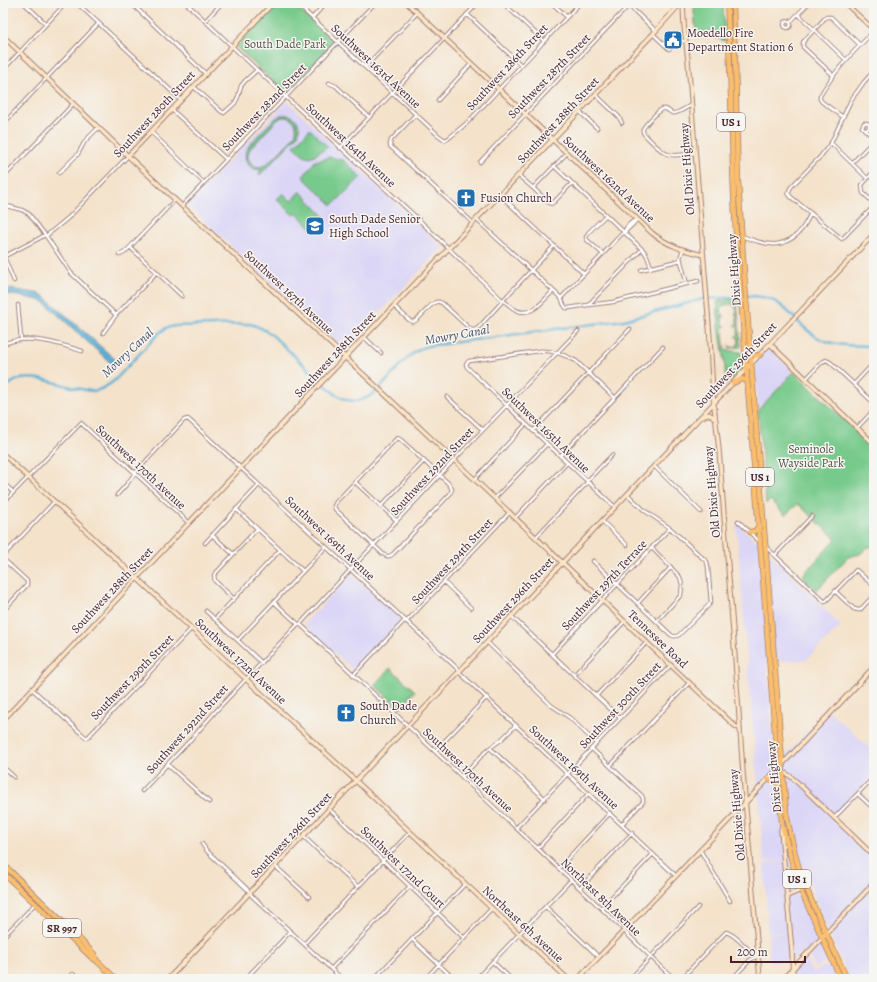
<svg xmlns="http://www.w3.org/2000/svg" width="877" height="982" font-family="Alegreya,serif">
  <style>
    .built { fill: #dcd6f6 }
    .green { fill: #78ca8c; stroke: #61745c; fill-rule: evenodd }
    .water { fill: #5ab1d7; stroke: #526881 }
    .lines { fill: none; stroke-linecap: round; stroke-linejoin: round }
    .canal { stroke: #5ab1d7; stroke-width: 2.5 }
    .street-casing { stroke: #9f807a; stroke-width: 4.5 }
    .secondary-casing { stroke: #9f807a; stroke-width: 5.5 }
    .highway-casing { stroke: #9f807a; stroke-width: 6 }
    .street { stroke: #fff; stroke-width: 2.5 }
    .secondary { stroke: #fde5c5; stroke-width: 3.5 }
    .highway { stroke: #fabe6d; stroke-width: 4.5 }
    .labels { text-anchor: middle; stroke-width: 3; stroke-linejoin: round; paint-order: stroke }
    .shield { fill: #f6f6f2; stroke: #7e6067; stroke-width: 1 }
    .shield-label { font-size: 11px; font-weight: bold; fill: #4a1f2b }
    .poi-label { font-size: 12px; fill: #4a1f2b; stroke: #f6f6f2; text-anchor: start }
    .park-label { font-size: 12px; fill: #585248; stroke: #f6f6f2 }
    .street-label { font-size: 12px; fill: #4a1f2b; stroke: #f6f6f2 }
    .water-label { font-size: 13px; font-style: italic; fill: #505267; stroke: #f6f6f2 }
  </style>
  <rect width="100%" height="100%" fill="#f6f6f2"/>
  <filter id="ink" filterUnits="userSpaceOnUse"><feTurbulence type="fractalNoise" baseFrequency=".025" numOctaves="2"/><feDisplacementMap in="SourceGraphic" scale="8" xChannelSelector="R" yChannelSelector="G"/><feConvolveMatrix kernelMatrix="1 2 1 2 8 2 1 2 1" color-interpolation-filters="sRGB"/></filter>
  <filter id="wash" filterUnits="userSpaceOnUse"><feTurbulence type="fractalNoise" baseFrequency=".012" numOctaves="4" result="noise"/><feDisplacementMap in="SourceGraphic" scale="16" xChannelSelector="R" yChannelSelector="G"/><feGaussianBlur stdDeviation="0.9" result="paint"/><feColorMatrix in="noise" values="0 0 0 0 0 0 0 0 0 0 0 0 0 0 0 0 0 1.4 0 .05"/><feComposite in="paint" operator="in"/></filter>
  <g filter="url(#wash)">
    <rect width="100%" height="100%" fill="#f4e2ca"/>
    <path class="built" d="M286 102H288L442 247V248L344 349H343L189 207 188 205 189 203Z
      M772 349 794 371 758 409 755 364 767 350Z
      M736 523 757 541 841 626 806 660 767 662 775 766 828 710 874 752V775L832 820 874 859V979H850L827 928 799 856 782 860 764 862Z
      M351 574 401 620 354 671 304 624Z
      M789 859 797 887 812 919 829 960 815 968 806 951 791 961 769 962 768 934 792 932 802 926 792 931 768 933 764 864Z
      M806 958 813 973 830 963 837 979H787Z"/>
    <path class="green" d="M276 3H292L334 42 286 94 236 47Z
      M693 3H723L725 41 696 31Z
      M281 115C294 113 302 122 298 135L260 175 258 174 262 170C256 170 251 168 248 164 245 160 245 156 246 151 248 145 274 118 281 115ZM282 117C293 116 299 124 295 135 290 141 270 164 263 166 259 168 254 166 251 163 247 159 247 154 250 149L277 120Z
      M309 130H311L328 147C325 149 322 150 319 152 308 162 302 154 294 146Z
      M330 157 343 160 361 177 334 204 332 205 303 177 315 161Z
      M300 191 327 219 315 231 296 213 293 215 277 199 283 193 291 201Z
      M737 299 741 347 730 348 729 345 730 347H737V344H739L738 337H736V336L738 335V326H735V325L737 324V315H735V314H737L736 307H734L733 304 724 305V307L721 308 722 315H724V317H722L723 325H725V327H723L724 345H722L719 327 717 301Z
      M722 346H726L725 350 741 352 742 368 726 384 724 356Z
      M794 372 874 448V547H868L860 554 848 557 816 591 802 576 836 539 798 504 785 515 770 500 766 504 758 410Z
      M390 668 415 691 400 708 374 685Z"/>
    <path class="water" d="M3 288 36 293 44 296 118 362 114 366 44 302 39 300 3 293Z"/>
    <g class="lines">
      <path class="canal" d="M745 296C787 294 788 320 817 337 833 347 856 345 874 346
        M3 390C8 385 14 380 21 379 38 376 59 384 76 388 81 389 88 391 94 391 102 390 109 385 115 380L158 334 166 328 175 326 250 324C259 326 265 330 272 335L335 394C340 397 346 400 352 401 376 403 394 368 411 355 416 350 421 348 428 346L624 320 703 299 740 297"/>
    </g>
  </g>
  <g filter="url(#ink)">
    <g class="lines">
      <g class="street-casing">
        <path id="street" d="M24 3 46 24
          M77 3 181 100
          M131 3 206 74
          M186 3 286 97 416 217 500 298C505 301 510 307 516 310 531 318 543 301 553 291
          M296 3 438 135 445 140 449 138 468 122 580 3
          M503 3 544 41
          M552 3 567 17
          M626 3 656 31
          M467 14 521 65
          M798 14 846 60
          M312 18 326 3
          M205 21 222 3
          M790 22 788 21 785 22 784 25 785 27 788 28 790 27 791 25 790 22 809 3
          M653 34 669 49 677 41H686
          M365 67 417 13
          M3 70 66 3
          M874 71 864 82 851 100 831 143 820 157 791 187 788 193 791 197 842 239 874 206
          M833 75 803 47V42L826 17H831L860 45
          M329 83 336 86 369 117
          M194 87 222 112 224 113 235 103 238 97 241 86 245 81 257 70
          M596 95 619 117 622 123
          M438 100 471 64
          M692 105C686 107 677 115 672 113 670 112 668 110 666 109H661C657 113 645 124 643 129 642 132 643 132 645 135 651 141 659 150 667 154 675 157 687 154 695 153
          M172 110 226 159
          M580 112 597 128
          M415 115 391 140 390 144V146L473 223
          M843 117 822 102 820 99V96C834 71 854 51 874 31
          M3 124 98 24
          M866 130 868 129 869 127V124L867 123H864L862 127 874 138
          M151 132 204 183
          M831 143 867 178
          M340 148 478 3
          M480 162 631 3
          M852 163 874 140
          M554 166 644 251 647 256 651 267
          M874 171 862 185 863 193 874 203
          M59 173 78 154 85 141 98 128
          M519 176 533 188 567 153
          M3 178 73 104
          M533 188 548 202 551 204 554 202 572 183
          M500 195 584 274
          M3 202 7 206 22 210 29 214 46 236 71 273 116 315
          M182 206 375 3
          M606 215 588 233 586 237 587 240 603 254C610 247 616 239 623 233 629 228 633 226 637 219
          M477 220 561 298
          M624 232C627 226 630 222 636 220
          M46 236 68 218 128 156
          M742 236C751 240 767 245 777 244 786 243 796 237 801 230 805 225 808 219 811 213
          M130 247 182 296
          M683 250 680 258 687 284
          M603 254 561 298 564 305 566 308H569L588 305 642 249
          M119 255 124 253 130 247 175 200
          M3 257 38 239 45 235
          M4 257 14 281
          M641 270 681 260
          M18 305 21 339
          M589 305 613 302 698 281
          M394 306 409 320 413 322C422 318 428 305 436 302 439 301 439 302 442 303L469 328C473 331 475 330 478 328L500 304 505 298 554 246
          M103 333 116 315 157 272
          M364 337 381 353
          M3 344C29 334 57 343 82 351
          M806 379 822 362 826 360 830 362 874 403
          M854 384 871 366H874
          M447 397 483 430
          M857 428 874 410
          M533 431 630 329
          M396 439 398 438 401 440 448 483 452 489 450 494 393 554C390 557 387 557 383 554L335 509 334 506 336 502Z
          M560 456 663 347
          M654 466 701 512
          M475 479 526 424
          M355 482 381 506 424 461
          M3 483 13 492
          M117 495 127 484 135 473 184 420 188 419 460 671
          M495 498 547 444
          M3 503 81 423 189 523
          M381 506 397 521
          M615 507 526 424 467 367 466 364 469 361 539 351C552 350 565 355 576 361L615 398
          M236 509 303 571
          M516 517 567 463
          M602 521 627 545
          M738 521 759 541
          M212 535 233 554
          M536 537 585 485 589 479 612 455
          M205 543 259 485
          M766 547 825 602 856 570 874 586
          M652 548 680 577 682 585 681 595 657 621
          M775 555 812 516
          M3 556 54 502
          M3 559 27 581V585L3 611
          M593 561 671 635C674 637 676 637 679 635L708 606 711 602 708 567 707 562 670 528 645 511 627 494
          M444 582 471 608
          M835 591 854 609 858 610H860L874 595
          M234 599 215 581 214 575 257 529
          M274 602 298 624H300L408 726
          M638 603 671 567
          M206 611 262 663
          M511 616 620 718
          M215 619 280 550
          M406 622 510 512
          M300 624 353 567 458 456 578 331
          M238 640 326 547
          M487 642 551 705 570 718 596 743
          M552 654 670 528
          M459 672 676 876
          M353 675 405 620
          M574 675 625 621
          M32 689 83 735 87 738 191 629
          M596 696 647 642
          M408 726 621 927 627 934 674 979
          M490 748 545 799
          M592 749 642 796 643 799V802L622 824
          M435 751 487 697
          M168 765 209 802
          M610 766 689 683
          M3 767 14 777
          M462 777 487 750 501 740 516 725
          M142 791 195 735 215 712 298 624
          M858 794 874 809
          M329 809 464 938
          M834 818 874 777
          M516 828 671 665
          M303 836 358 887
          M202 844 207 851 247 889 252 896 342 979
          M538 848 589 793
          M700 850 730 901
          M275 866 309 897
          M559 868 610 813
          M580 888 632 833
          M546 907 599 957
          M601 908 653 854
          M3 937 35 904
          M412 939 454 979
          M304 944 410 832
          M493 962 511 979
          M331 969 410 886
          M3 976 7 979
          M248 976 290 932
          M67 979 70 976 73 974 80 979
          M374 979 465 884
          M425 979 492 908
          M476 979 571 880
          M630 979 698 907
          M681 979 726 932C738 935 746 951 758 956
          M732 979 750 960 758 956"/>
      </g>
      <g class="secondary-casing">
        <path id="secondary" d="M407 3 652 233C668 246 684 250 703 255
          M683 3 684 25 688 60 710 339 713 396 719 450 735 657 743 773 760 979
          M845 3 874 30
          M3 36 128 156 376 386 736 727 740 728
          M128 156 273 3
          M770 344 874 444
          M702 417 709 414 715 418
          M3 454 356 781 519 934 568 979
          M3 720 369 332 653 34 681 3
          M782 771 790 776 797 782 874 856
          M782 827 781 830 792 952 793 979
          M787 896 806 888
          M168 979 275 866 563 562 874 234
          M578 979 768 779 794 752 874 667
          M783 979 874 883"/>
      </g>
      <g class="highway-casing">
        <path id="highway" d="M727 3C732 80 731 158 736 235L782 824 793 866 801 891 841 979
          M733 3 735 54 738 180 744 271 786 811C790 833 794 855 802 877 815 912 832 945 847 979
          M750 352 754 355H760
          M733 383 742 379 747 381
          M750 532 755 531 758 527
          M768 779 774 780 778 783
          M3 864 73 932 94 954 97 961
          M3 873 59 926 91 957 97 961 116 979"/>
      </g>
      <use href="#street" class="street"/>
      <use href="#secondary" class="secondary"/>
      <use href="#highway" class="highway"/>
    </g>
  </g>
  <defs>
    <g id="civic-square" transform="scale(1)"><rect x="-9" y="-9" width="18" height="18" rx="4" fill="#1f6fb2" stroke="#f6f6f2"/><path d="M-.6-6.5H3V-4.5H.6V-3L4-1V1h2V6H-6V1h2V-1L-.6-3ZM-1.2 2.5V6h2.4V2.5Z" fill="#fff"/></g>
    <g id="church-square" transform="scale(1)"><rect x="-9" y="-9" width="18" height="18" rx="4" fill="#1f6fb2" stroke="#f6f6f2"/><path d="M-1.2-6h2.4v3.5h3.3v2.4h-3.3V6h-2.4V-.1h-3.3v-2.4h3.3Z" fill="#fff"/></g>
    <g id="school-square" transform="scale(1)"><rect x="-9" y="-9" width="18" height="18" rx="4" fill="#1f6fb2" stroke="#f6f6f2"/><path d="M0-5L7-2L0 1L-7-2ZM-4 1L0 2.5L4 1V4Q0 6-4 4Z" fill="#fff"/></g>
  </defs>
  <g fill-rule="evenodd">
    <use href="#civic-square" x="673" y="40"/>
    <use href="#church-square" x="466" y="198"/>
    <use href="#school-square" x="315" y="226"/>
    <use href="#church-square" x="346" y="713"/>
  </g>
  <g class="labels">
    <g class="shield">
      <rect x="717" y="113" width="28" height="18" rx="3"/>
      <rect x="746" y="468" width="28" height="18" rx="3"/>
      <rect x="783" y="870" width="28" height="18" rx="3"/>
      <rect x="43" y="919" width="38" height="18" rx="3"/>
    </g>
    <g class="shield-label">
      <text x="731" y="126">US 1</text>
      <text x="760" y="481">US 1</text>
      <text x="797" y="883">US 1</text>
      <text x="62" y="932">SR 997</text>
    </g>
    <g class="poi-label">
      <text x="687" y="37">Moedello Fire<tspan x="687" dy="14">Department Station 6</tspan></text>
      <text x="480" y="202">Fusion Church</text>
      <text x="329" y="223">South Dade Senior<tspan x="329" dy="14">High School</tspan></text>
      <text x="360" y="710">South Dade<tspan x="360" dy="14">Church</tspan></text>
    </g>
    <g class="park-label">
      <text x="285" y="48">South Dade Park</text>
      <text x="811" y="453">Seminole<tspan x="811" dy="14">Wayside Park</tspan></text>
    </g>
    <g class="street-label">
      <text transform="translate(376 66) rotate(43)" y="4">Southwest 163rd Avenue</text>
      <text transform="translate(507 67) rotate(-47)" y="4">Southwest 286th Street</text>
      <text transform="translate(549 76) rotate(-46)" y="4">Southwest 287th Street</text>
      <text transform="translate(264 107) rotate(-46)" y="4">Southwest 282nd Street</text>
      <text transform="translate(154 114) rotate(-47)" y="4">Southwest 280th Street</text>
      <text transform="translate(558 120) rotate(-47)" y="4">Southwest 288th Street</text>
      <text transform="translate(351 145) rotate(43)" y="4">Southwest 164th Avenue</text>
      <text transform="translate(687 169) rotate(-94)" y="4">Old Dixie Highway</text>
      <text transform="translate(609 179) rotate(43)" y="4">Southwest 162nd Avenue</text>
      <text transform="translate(734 270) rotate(-94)" y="4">Dixie Highway</text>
      <text transform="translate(289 292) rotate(43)" y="4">Southwest 167th Avenue</text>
      <text transform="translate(335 354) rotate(-47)" y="4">Southwest 288th Street</text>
      <text transform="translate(736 365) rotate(-47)" y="4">Southwest 296th Street</text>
      <text transform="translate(546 430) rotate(44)" y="4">Southwest 165th Avenue</text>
      <text transform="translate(141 467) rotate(43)" y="4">Southwest 170th Avenue</text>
      <text transform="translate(432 471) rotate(-47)" y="4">Southwest 292nd Street</text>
      <text transform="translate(712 492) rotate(-95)" y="4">Old Dixie Highway</text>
      <text transform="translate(330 538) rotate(43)" y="4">Southwest 169th Avenue</text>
      <text transform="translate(452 561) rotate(-47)" y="4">Southwest 294th Street</text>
      <text transform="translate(604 585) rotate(-47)" y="4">Southwest 297th Terrace</text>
      <text transform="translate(112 590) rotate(-47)" y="4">Southwest 288th Street</text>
      <text transform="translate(513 600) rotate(-47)" y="4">Southwest 296th Street</text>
      <text transform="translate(658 639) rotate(44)" y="4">Tennessee Road</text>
      <text transform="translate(241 661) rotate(43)" y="4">Southwest 172nd Avenue</text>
      <text transform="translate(132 677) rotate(-46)" y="4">Southwest 290th Street</text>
      <text transform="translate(620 705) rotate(-47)" y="4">Southwest 300th Street</text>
      <text transform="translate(187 729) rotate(-48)" y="4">Southwest 292nd Street</text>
      <text transform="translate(574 767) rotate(43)" y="4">Southwest 169th Avenue</text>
      <text transform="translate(468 770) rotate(43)" y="4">Southwest 170th Avenue</text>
      <text transform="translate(774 777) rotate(-95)" y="4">Dixie Highway</text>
      <text transform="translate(737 815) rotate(-95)" y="4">Old Dixie Highway</text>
      <text transform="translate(291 835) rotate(-47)" y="4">Southwest 296th Street</text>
      <text transform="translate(403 867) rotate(44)" y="4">Southwest 172nd Court</text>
      <text transform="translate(601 897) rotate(44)" y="4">Northeast 8th Avenue</text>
      <text transform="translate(523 924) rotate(43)" y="4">Northeast 6th Avenue</text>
    </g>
    <g class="water-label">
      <text transform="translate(457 334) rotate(-10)" y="5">Mowry Canal</text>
      <text transform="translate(127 352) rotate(-43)" y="5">Mowry Canal</text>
    </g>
  </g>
  <rect width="877" height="982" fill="none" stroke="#f6f6f2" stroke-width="16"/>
  <path d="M731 956v6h74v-6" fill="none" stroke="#4a1f2b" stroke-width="2"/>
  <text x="737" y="956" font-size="12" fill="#4a1f2b" stroke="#f6f6f2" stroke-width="3" paint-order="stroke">200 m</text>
</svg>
